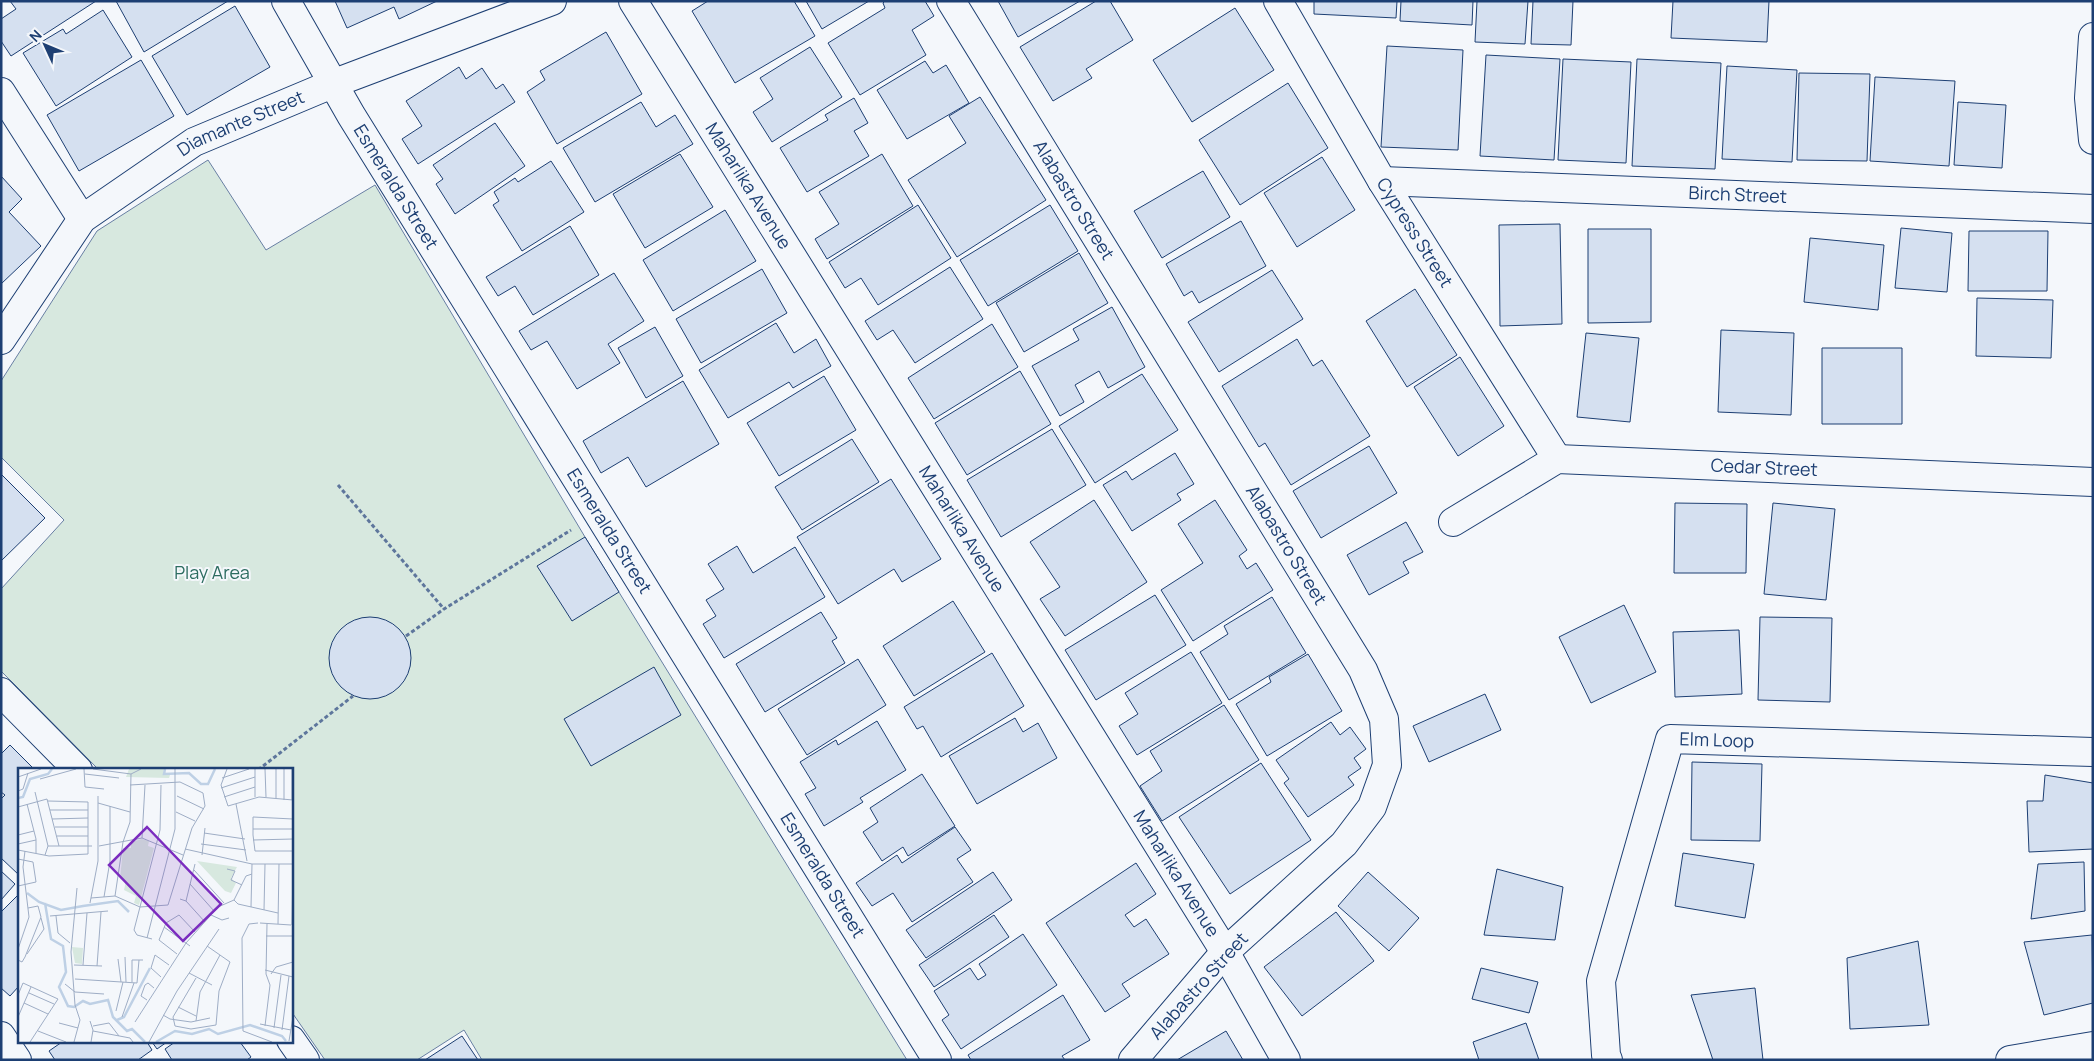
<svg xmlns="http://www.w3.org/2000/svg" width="2094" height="1061" font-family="Manrope,sans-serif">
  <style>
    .green { fill: #d7e8df; stroke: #687fa3 }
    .building { fill: #d5e0f0; stroke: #1d3f73 }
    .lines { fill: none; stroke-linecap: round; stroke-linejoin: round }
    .minor-casing { stroke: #1d3f73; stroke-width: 30 }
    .path { stroke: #5e769c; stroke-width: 3; stroke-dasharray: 4 2.5; stroke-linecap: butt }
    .minor { stroke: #f4f7fb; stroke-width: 28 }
    .labels { text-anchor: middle; stroke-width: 4; stroke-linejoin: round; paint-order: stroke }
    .street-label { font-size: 18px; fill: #1d3f73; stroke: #f4f7fb }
    .park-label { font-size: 18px; fill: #2c6c60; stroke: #f4f7fb }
    .inset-river { fill: none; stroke: #bed0e5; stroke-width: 2.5 }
    .inset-road { fill: none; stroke: #9eadc5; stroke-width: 1 }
    .view { fill: #7b2cbf; fill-opacity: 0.15; stroke: #7b2cbf; stroke-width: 2.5 }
    .inset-edge { fill: none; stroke: #1d3f73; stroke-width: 2.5 }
  </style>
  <rect width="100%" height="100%" fill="#f4f7fb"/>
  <path class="green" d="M208 160 266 250 375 185 585 537 907 1060H482L464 1030 417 1060H325L291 1011V770H99L1 671V589L64 520 1 457V381L97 231Z"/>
  <path class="building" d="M10 1H96L11 56 1 41V19L16 9Z
    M116 1H228L144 52Z
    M335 1H437L399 19 394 7 347 28Z
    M708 1H794L815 36 735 83 692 11Z
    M806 1H869L822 29Z
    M885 1H925L934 16 912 30 926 55 860 95 828 43 885 8 883 3Z
    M998 1H1080L1018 37Z
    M1096 1H1110L1133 40 1086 69 1092 78 1053 101 1020 47Z
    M1314 1H1397L1396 18 1314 14Z
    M1401 1H1473L1472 25 1400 21Z
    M1477 1H1528L1525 44 1475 42Z
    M1533 1H1573L1571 45 1531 44Z
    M1673 1H1769L1767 42 1671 38Z
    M235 6 270 67 187 115 152 56Z
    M1235 8 1274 70 1192 122 1153 60Z
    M103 10 132 57 56 106 23 53 63 29 66 34Z
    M606 32 642 94 557 144 527 92 545 80 540 71Z
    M1387 46 1463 50 1458 150 1381 147Z
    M810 47 842 97 772 142 753 112 773 99 760 78Z
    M1486 55 1560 59 1554 160 1480 156Z
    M1563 59 1631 62 1626 163 1558 160Z
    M1637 59 1721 63 1715 169 1632 166Z
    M141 60 174 116 79 171 47 115Z
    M925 61 933 73 946 65 969 103 907 139 877 90Z
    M1727 66 1797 70 1792 162 1722 159Z
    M459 67 466 79 482 68 496 89 503 84 515 102 418 164 402 139 422 126 406 101Z
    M1799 73 1870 74 1867 161 1797 160Z
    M1875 77 1955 81 1949 166 1870 161Z
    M1288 83 1328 148 1240 205 1199 140Z
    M980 97 1046 200 957 257 908 180 966 143 949 116Z
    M854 98 868 123 854 131 869 156 807 192 780 148 828 120 825 115Z
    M641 102 656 127 675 115 693 144 595 202 563 148Z
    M1958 102 2006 105 2002 168 1954 165Z
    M495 123 525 166 455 214 436 184 443 179 433 165Z
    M680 154 713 207 645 248 613 194Z
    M882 154 913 206 827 259 815 239 839 224 819 192Z
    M1322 157 1355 210 1297 247 1264 193Z
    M551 161 584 212 522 251 493 205 499 201 494 192 515 178 518 182Z
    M1203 171 1230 217 1162 258 1134 211Z
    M1 176 22 199 9 212 41 246 1 284Z
    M918 205 951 258 878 305 861 278 845 288 829 262Z
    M1050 205 1078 251 988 306 960 260Z
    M725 210 756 261 673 311 643 260Z
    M1241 221 1266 266 1199 303 1192 291 1184 296 1166 264Z
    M1560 224 1562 324 1500 326 1499 225Z
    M570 226 599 275 533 315 515 286 498 296 486 277Z
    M1901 228 1952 233 1947 292 1895 288Z
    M1588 229H1651V322L1588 323Z
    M1969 231H2048L2047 291H1968Z
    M1810 238 1884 245 1878 310 1804 302Z
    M1079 253 1108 303 1024 352 996 303Z
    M950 267 983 319 915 363 893 330 877 340 865 321Z
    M762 269 787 313 701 363 676 319Z
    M1272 270 1303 319 1219 372 1188 322Z
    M614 273 644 321 608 344 620 363 577 389 547 341 531 350 519 331Z
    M1415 289 1457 355 1407 387 1366 321Z
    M1977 298 2053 300 2051 358 1976 356Z
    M1112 307 1145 367 1108 388 1099 371 1075 385 1084 402 1060 416 1032 366 1079 340 1073 329Z
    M776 323 794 353 816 339 831 366 793 388 789 382 728 418 699 370Z
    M992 324 1018 367 934 419 908 378Z
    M655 327 683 376 646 398 618 348Z
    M1721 330 1794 333 1791 415 1718 412Z
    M1586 333 1639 338 1630 422 1577 417Z
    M1297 339 1313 366 1322 360 1370 436 1291 485 1265 443 1259 447 1222 386Z
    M1822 348H1902V424H1822Z
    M1460 357 1504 426 1458 456 1414 387Z
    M1020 371 1051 424 967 475 935 423Z
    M1142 374 1178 430 1095 483 1059 426Z
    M824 376 856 430 779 476 747 423Z
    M683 381 719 444 646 487 628 457 601 473 583 441Z
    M1052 429 1086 485 1001 537 967 480Z
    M852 439 879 482 802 530 775 487Z
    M1369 446 1397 493 1321 538 1293 491Z
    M1175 453 1194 484 1177 494 1181 500 1132 531 1103 485 1126 471 1132 480Z
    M1 474 45 518 1 561Z
    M891 479 941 559 902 582 894 569 838 604 797 537Z
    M1094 500 1147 582 1065 636 1040 599 1060 587 1030 542Z
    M1215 500 1247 550 1239 556 1247 569 1256 563 1273 590 1193 641 1161 590 1203 563 1178 524Z
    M1675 503 1747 504 1746 573H1674Z
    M1773 503 1835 509 1826 600 1764 594Z
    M1406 522 1423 552 1403 562 1409 573 1369 595 1347 555Z
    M585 537 619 592 572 621 537 566Z
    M737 546 753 573 795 547 825 597 724 658 703 624 716 616 706 600 724 589 708 564Z
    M1155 595 1186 645 1096 700 1065 650Z
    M1272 597 1306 653 1229 700 1200 652 1228 634 1224 626Z
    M953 601 985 652 914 696 883 646Z
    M1624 605 1656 672 1591 703 1559 637Z
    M821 612 837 638 832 641 845 663 765 712 736 664Z
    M329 658a41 41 0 1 1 82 0a41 41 0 1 1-82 0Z
    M1760 617 1832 618 1830 702 1758 700Z
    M1739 630 1742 694 1675 697 1673 632Z
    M1191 652 1222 703 1137 755 1119 726 1138 714 1125 693Z
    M992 653 1024 706 941 757 923 726 917 729 904 707Z
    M1308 654 1342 711 1267 756 1236 704 1271 682 1269 677Z
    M858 659 886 705 807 755 778 709Z
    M654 667 681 715 591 766 564 719Z
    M1485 694 1501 730 1429 762 1413 726Z
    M1224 705 1259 760 1162 821 1140 786 1162 771 1150 751Z
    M1015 718 1023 732 1038 723 1057 758 977 804 949 756Z
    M877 721 906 770 860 798 863 802 824 826 805 794 816 788 800 762 836 740 838 745Z
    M1331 722 1340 735 1350 727 1366 749 1354 758 1361 768 1348 777 1354 785 1308 817 1284 783 1289 779 1276 760Z
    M10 745 35 770H19V875L1 858V799L5 795 1 792V754Z
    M1692 762 1762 764 1760 841 1691 840Z
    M1261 763 1311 840 1230 894 1179 817Z
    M922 774 955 826 908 856 903 847 882 861 863 832 878 822 870 808Z
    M2045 775 2093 783V849L2029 852 2027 801H2043Z
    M955 827 971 850 957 859 973 882 912 922 893 893 872 906 856 883 897 855 902 863Z
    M1683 853 1754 864 1745 918 1675 906Z
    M2084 862 2085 911 2031 919 2038 864Z
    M1136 863 1156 894 1125 915 1134 927 1146 919 1169 954 1122 984 1130 996 1105 1012 1046 923Z
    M1497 869 1563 887 1555 940 1484 935Z
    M1 871 15 884 1 900Z
    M993 872 1012 900 926 958 906 930Z
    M1368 872 1419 918 1389 951 1338 906Z
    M19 894V986L10 996 1 988V912Z
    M1336 912 1374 961 1302 1016 1264 967Z
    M994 915 1009 937 934 987 919 965Z
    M1023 934 1057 985 961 1049 942 1020 949 1015 934 991 970 968 978 980 986 975 979 964Z
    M2092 935 2093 1003 2044 1015 2024 942Z
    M1918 941 1929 1025 1850 1029 1847 958Z
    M1481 968 1538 982 1529 1013 1472 999Z
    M1755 988 1763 1060H1713L1691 995Z
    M1063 995 1090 1040 1062 1056 1065 1060H971L968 1055Z
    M1526 1023 1539 1060H1479L1473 1042Z
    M1226 1031 1243 1060H1177Z
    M462 1036 478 1060H425Z
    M62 1042H147L152 1050 138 1060H55L49 1051Z
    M152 1042H167L157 1049Z
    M175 1042H240L251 1057 247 1060H172L165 1049Z"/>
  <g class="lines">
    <g class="minor-casing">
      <g id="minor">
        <path id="s1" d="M286 1 351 115 937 1060"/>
        <path id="s2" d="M633 1 1225 952 1286 1060"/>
        <path id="s3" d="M951 1 1363 670 1384 719 1387 765 1372 807 1344 844 1225 952 1133 1060"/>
        <path id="s4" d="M1278 1 1382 181 1557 459"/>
        <path d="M2093 37 2089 98 2093 140"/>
        <path d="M1 92 82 219"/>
        <path id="s5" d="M1382 181 2093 209"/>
        <path id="s6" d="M1 340 82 219 194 142 332 84 552 1"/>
        <path id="s7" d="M1453 522 1557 459 2093 482"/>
        <path d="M1 692 78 770"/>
        <path d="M1 1036 17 1060"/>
        <path d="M291 1040 305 1060"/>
        <path id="s8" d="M1608 1060 1606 1055 1601 981 1670 739 2093 752"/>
        <path d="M2010 1060 2093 1046"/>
      </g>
    </g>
    <path class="path" d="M338 485 444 609
      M406 636 444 609 571 530
      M258 770 353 696"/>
    <use href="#minor" class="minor"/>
  </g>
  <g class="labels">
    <g class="street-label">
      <text dy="6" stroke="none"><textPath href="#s6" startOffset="332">Diamante Street</textPath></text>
      <text dy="6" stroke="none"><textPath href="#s2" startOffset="218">Maharlika Avenue</textPath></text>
      <text dy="6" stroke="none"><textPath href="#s1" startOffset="216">Esmeralda Street</textPath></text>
      <text dy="6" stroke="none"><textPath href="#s5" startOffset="356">Birch Street</textPath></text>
      <text dy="6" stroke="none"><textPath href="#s3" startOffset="234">Alabastro Street</textPath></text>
      <text dy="6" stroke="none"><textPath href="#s4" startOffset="269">Cypress Street</textPath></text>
      <text dy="6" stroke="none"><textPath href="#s7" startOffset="329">Cedar Street</textPath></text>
      <text dy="6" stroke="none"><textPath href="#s2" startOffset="622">Maharlika Avenue</textPath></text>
      <text dy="6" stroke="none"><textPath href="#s1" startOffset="621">Esmeralda Street</textPath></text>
      <text dy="6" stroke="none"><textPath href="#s3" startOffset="639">Alabastro Street</textPath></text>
      <text dy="6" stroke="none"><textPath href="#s8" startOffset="378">Elm Loop</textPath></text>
      <text dy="6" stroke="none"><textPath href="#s2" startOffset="1028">Maharlika Avenue</textPath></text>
      <text dy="6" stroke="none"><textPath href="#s1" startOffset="1026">Esmeralda Street</textPath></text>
      <text transform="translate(1199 986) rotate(-48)" y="6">Alabastro Street</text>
    </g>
    <g class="park-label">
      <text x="212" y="579">Play Area</text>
    </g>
  </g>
  <g transform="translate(18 768)">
    <rect width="275" height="275" fill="#f4f7fb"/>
    <path d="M111 1H146L145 6 152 7 151 10 108 9ZM124 71 131 73 130 78 136 80 121 137 116 135 118 128 106 122 108 113 102 111 105 80H113V74ZM179 93 219 99 213 110 218 115 213 125 207 123ZM54 179 65 180 64 196 57 195Z" fill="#d7e8df"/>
    <path class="inset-river" d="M147 1 146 6 171 5 183 16H190L197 1M0 30 5 29 12 11 30 6 34 1M9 125 21 134 43 142 65 138M27 135 33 171 45 178 48 204 41 219 50 238 56 239 65 233 72 236 90 232 95 249 109 263 114 261 127 274M65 138 100 133 111 144M99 252 106 249 132 200M138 274 157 263 174 266 191 261 200 266 232 257 264 268 268 273"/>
    <path class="inset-road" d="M66 1 67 19 86 21M75 1 113 6 123 1M209 1 203 17 210 38 241 29 275 32M247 1 248 29M258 1V30M266 1V32M274 1V32M67 6 101 10M0 9 23 1M204 10 231 1M22 11 58 1M203 20 237 9M0 23 5 21 10 5M17 24 30 78 27 87M159 28 186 41M206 29 237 19M237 29V1M80 35 112 44M9 36 18 71V85M218 36 229 93M0 39 29 31 41 78M32 42H70M158 44 177 53M34 51 70 50M275 51 235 49V67L237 83H275M37 59H70M235 61H275M186 65 227 71M0 67 16 63M39 68H70M124 70 127 17M235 72 275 71M0 76 18 72M183 76 228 82M30 78H74M81 78 124 70 165 87M167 81 234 96M0 82 31 88 70 86V34L30 33M184 87 187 60M0 91 15 94 18 114 0 118M234 96H275M209 101 217 103 213 112 224 117M176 102 206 135M172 116 196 143M97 128 105 74 112 54 113 6M86 129 92 93V38M73 130 97 128 122 139 150 137 174 60 187 38 185 25 162 14 112 17M162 131 168 133 187 154M216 132 220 136 260 145M216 132 228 108 234 106M168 133 177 96M72 135 80 93V28M233 139 234 96M246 142 247 96M193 147 204 152 211 150M32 148 90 143M38 148 40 165 52 175M240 155 231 156 224 170 225 263 254 274M242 155 273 157M260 156 261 96M274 157 275 96M146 159 172 178M248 168H275M129 170 157 61V1M134 171 119 167 116 162 142 62 143 17M0 181 11 149 5 99 7 83M9 186 26 161 23 150M159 186 141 172 148 155 161 147 177 164M107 189 108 214M100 191 103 214M0 192 4 194 7 189 23 149 20 138 10 140M56 197 84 198M65 197 69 145M79 198 83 144M247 202 275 209M171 205 194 217M253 206 258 199 275 194M143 209 133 200 137 187 151 197M178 210 155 249 157 258 173 261 198 257 201 223 212 194 189 178M57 211 119 215 121 192M114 214V192H125M47 216 57 224 86 226M11 225 36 236M0 227 5 215 40 231 12 274M129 232 123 228 127 217 130 215 136 220M6 235 30 246M160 239 178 248M98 243 105 214M145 247 152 251 173 254 192 250M0 249 13 219M104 249 116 215M72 253 75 262 73 274M178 253 182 224 202 187M117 254 168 175 200 139 216 132M41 255 60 260M242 256 273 262M75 258 91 255 101 268M247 258 252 217 248 206 249 156M256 260 263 207M264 262 271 208M20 263 48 274M75 263 112 270 115 274M271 273 275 249M56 274 62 252 57 237 53 184 59 120M131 274 159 223 201 161"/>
    <path class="view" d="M129 59 203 136 165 173 91 97Z"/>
    <rect width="275" height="275" class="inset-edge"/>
  </g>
  <rect width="2094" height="1061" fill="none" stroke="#1d3f73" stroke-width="5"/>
  <g transform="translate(45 45) rotate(314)" stroke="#f4f7fb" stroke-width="4" paint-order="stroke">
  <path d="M0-4L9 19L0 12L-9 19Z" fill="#1d3f73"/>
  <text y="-8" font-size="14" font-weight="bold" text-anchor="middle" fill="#1d3f73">N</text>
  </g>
</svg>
